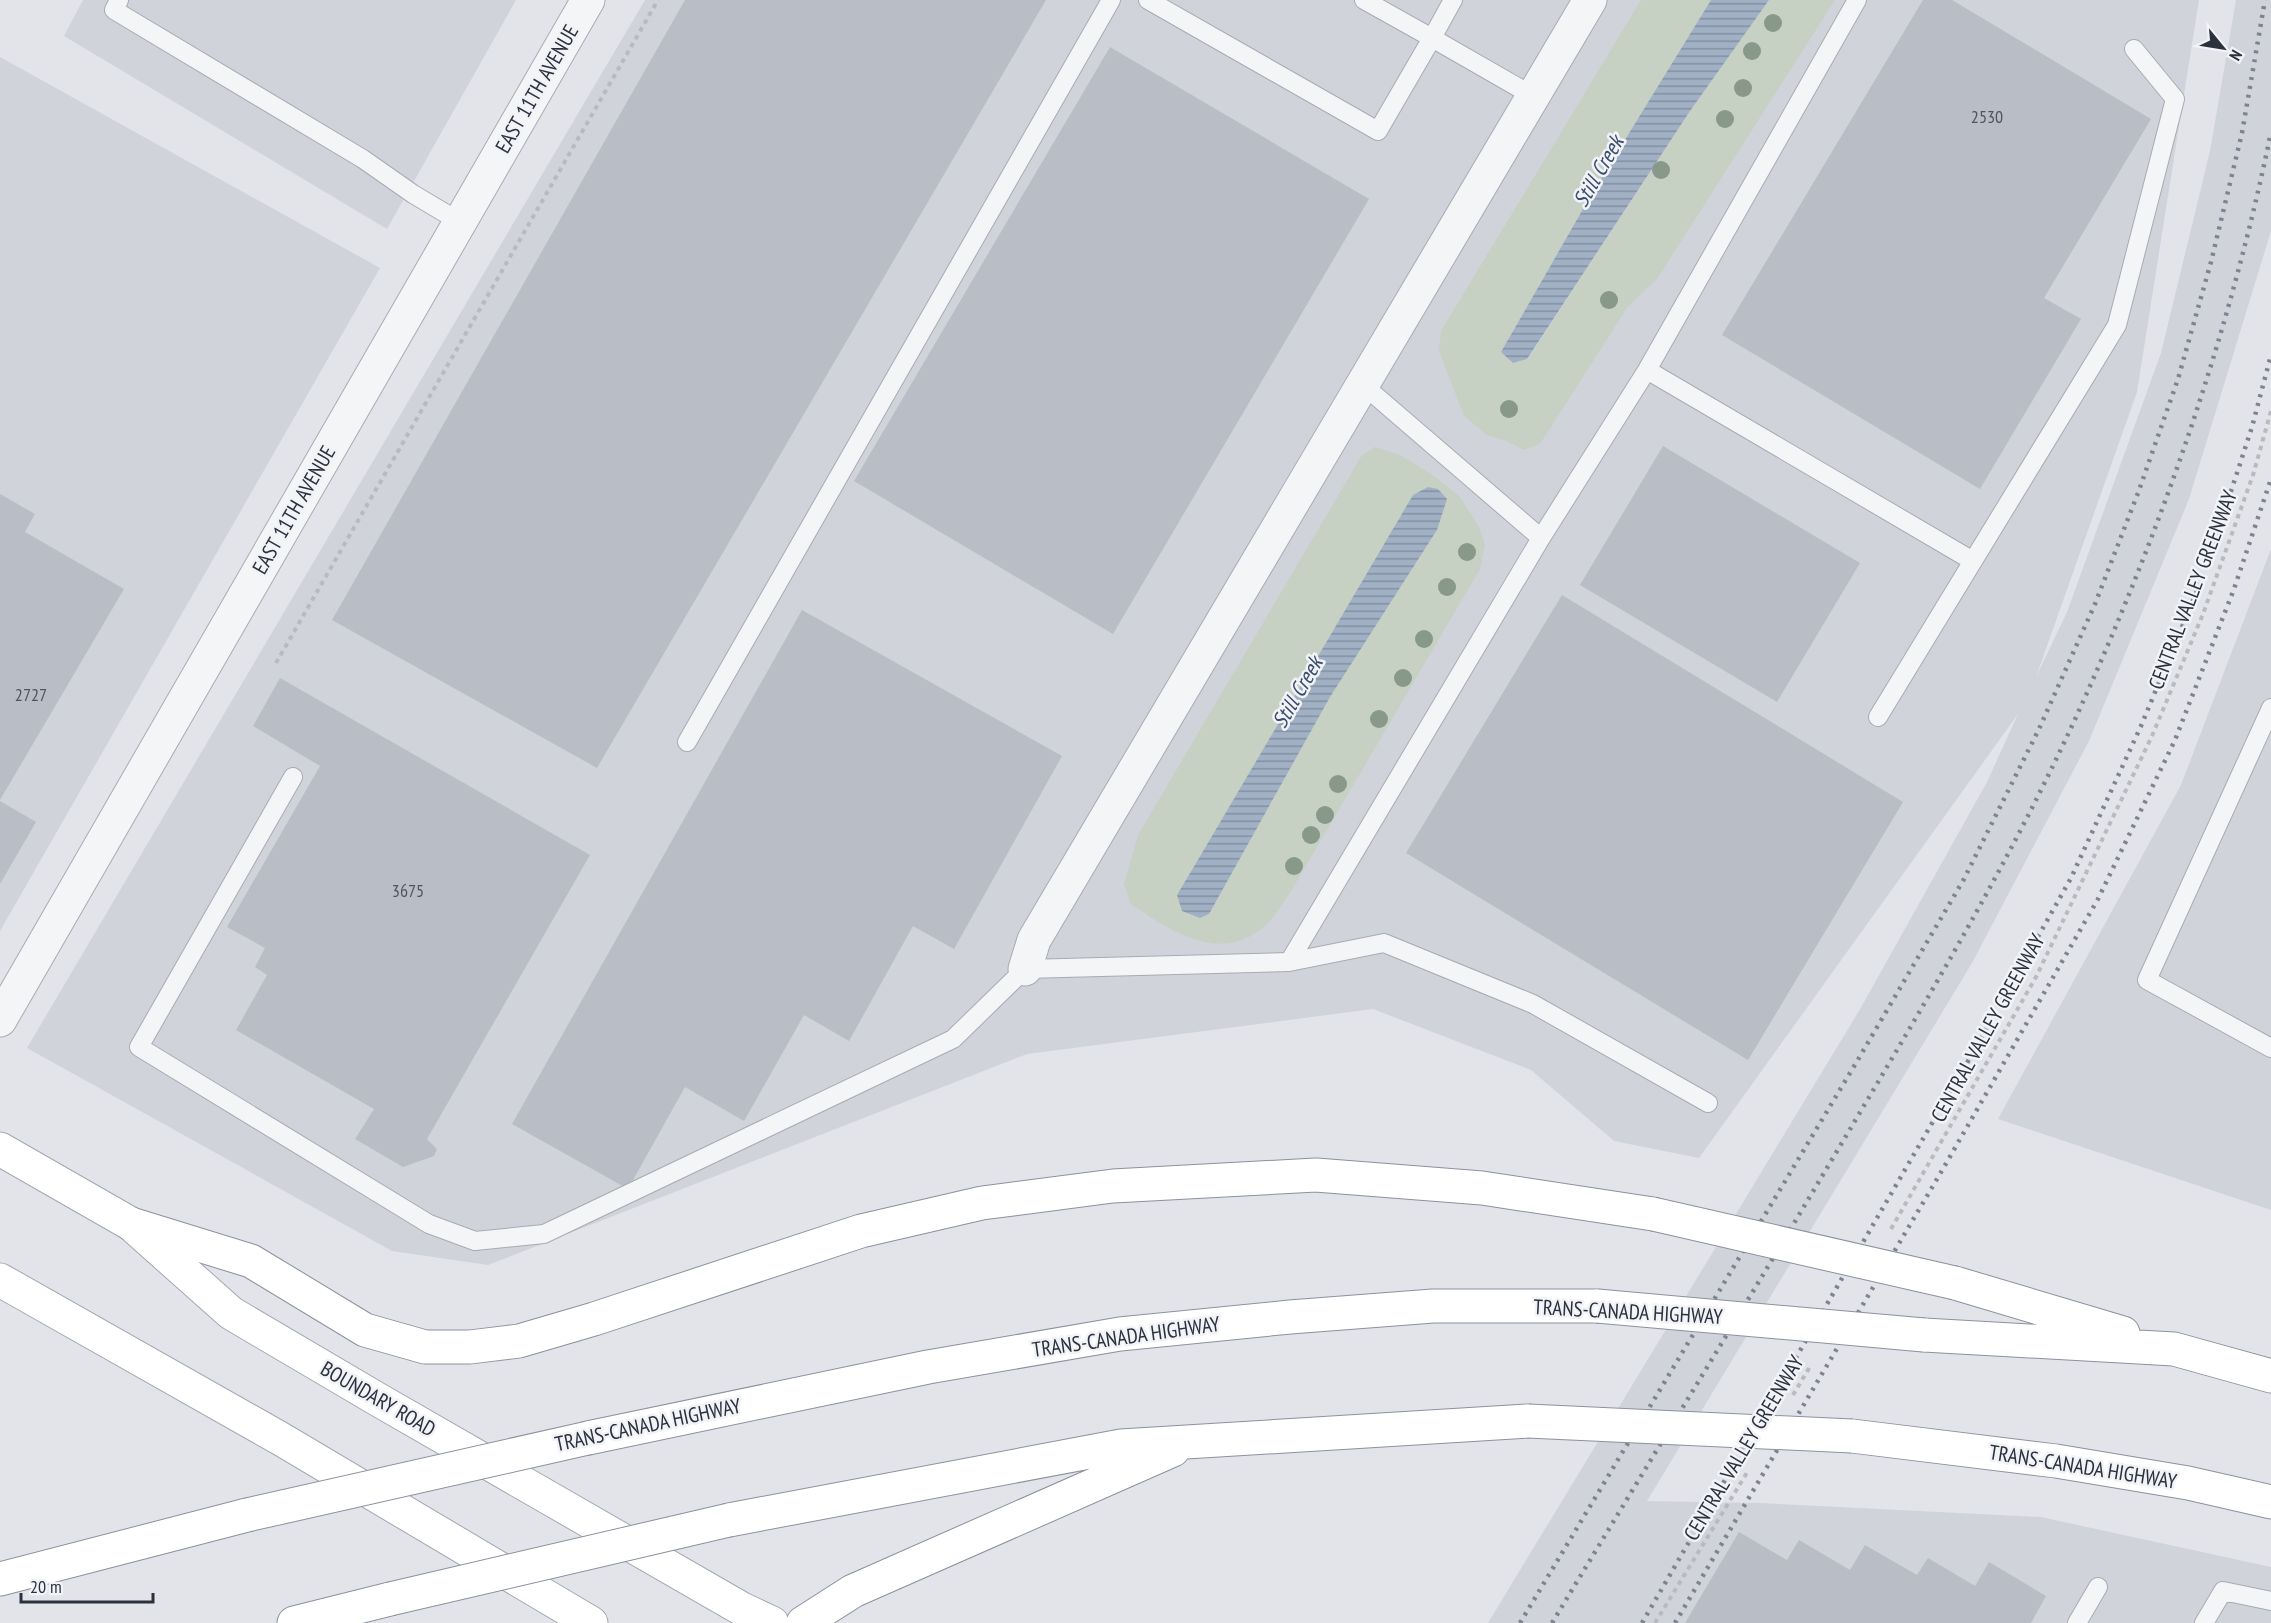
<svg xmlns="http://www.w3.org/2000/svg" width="2271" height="1623" font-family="'PT Sans Narrow',sans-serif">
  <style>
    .built { fill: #d0d3da }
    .grass { fill: #c6d1c4; fill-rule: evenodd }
    .water { fill: url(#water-rules) }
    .building { fill: #b9bdc5 }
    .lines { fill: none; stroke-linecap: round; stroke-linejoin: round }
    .lane-casing { stroke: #a8abb2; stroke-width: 20 }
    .street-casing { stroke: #a8abb2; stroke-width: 35 }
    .primary-casing { stroke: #a2a8b3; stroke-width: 35 }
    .highway-casing { stroke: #8b919e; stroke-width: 35 }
    .path { stroke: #b8bac0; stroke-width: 4; stroke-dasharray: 4.5 4.5; stroke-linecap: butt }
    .lane { stroke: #f4f5f7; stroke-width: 18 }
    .street { stroke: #f4f5f7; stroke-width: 33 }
    .primary { stroke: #fff; stroke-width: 33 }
    .highway { stroke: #fff; stroke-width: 33 }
    .rail { stroke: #7d8390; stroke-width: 4.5; stroke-dasharray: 3 6; stroke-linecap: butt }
    .highway-bridge-casing { stroke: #8b919e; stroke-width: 35; stroke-linecap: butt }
    .highway-bridge { stroke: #fff; stroke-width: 33 }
    .tree { fill: #889889 }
    .labels { text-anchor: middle; stroke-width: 5; stroke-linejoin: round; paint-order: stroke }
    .number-label { font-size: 18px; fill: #4f5460 }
    .street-label { font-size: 21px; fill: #2c313e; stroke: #f1f3f6 }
    .water-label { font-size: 22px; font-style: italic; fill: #3a4e6e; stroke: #f1f3f6 }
  </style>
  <defs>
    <pattern id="water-rules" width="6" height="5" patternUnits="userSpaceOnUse" patternTransform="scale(1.5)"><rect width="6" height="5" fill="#a1b0c4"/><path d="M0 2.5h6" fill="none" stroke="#8390a1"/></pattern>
  </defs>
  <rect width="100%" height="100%" fill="#e2e4e9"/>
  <path class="built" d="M83 0H516L387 229 64 36Z
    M645 0H2199L2137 392 2036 677 2067 612 2161 353 2210 151 2236 0H2271V231L2189 499 2089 741 1972 963 1647 1501 1759 1503 2041 1517 2271 1567V1623H1488L1859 1011 1987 782 2018 714 1699 1158 1614 1141 1531 1070 1373 1009 1027 1054 488 1265 392 1251 27 1048Z
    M0 57 380 268 0 931Z
    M2271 549V1210L1998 1119 2181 785Z"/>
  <path class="grass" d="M1641 0H1711L1591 195 1501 352 1513 363 1528 359 1690 111 1769 0H1835L1657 279 1627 308 1540 444 1524 450 1506 441 1487 435 1464 416 1439 351 1441 331Z
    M1375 447 1400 455 1434 476 1460 497 1479 527 1485 545 1480 569 1290 893C1282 903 1275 918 1265 926 1220 965 1171 931 1131 904L1124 884 1138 835 1362 455ZM1438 489 1437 530 1330 697 1209 914Z"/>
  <path class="water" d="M1711 0H1769L1690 111 1527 359 1513 363 1501 352 1591 195Z
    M1428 487 1438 489 1447 499 1437 530 1330 697 1209 914 1200 918 1182 911 1177 895 1202 853 1413 495Z"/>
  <path class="building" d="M685 0H1046L597 768 332 620Z
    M1923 0H1952L2151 119 2044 298 2081 319 1980 489 1722 335Z
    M1110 47 1369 199 1113 634 854 481Z
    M1663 446 1860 563 1777 702 1580 585Z
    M0 494 35 514 25 532 124 589 0 800Z
    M1562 595 1903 802 1748 1060 1406 853Z
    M802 610 1062 756 954 949 913 926 849 1041 804 1015 744 1121 685 1087 628 1189 512 1124Z
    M280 678 590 855 427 1139 437 1149 434 1156 403 1167 355 1139 374 1109 236 1030 267 975 255 967 265 948 227 927 320 766 253 726Z
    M0 801 36 822 0 884Z
    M1739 1532 1787 1560 1799 1540 1850 1570 1865 1545 1917 1575 1928 1558 1975 1586 1989 1562 2046 1596 2031 1623H1685Z"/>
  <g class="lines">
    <g class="lane-casing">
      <path id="lane" d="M119 0 114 10 363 159 413 194 460 222
        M1148 0 1378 131 1432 38 1533 96
        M1364 0 1432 38 1453 0
        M1647 370 1973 561 1878 717
        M1362 384 1541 538
        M1973 561 2117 325 2175 99 2134 49
        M2271 708 2147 980 2271 1048
        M687 742 1111 0
        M293 777 139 1047 429 1224 475 1241 544 1234 953 1039 1025 969 1289 962 1384 943 1533 1004 1708 1103
        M1289 962 1541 538 1647 370 1857 0
        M2077 1623 2098 1587
        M2204 1623 2223 1591 2271 1601"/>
    </g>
    <g class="street-casing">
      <path id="street" d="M1025 969 1034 940 1590 0
        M0 1020 588 0"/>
    </g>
    <g class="primary-casing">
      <path id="primary" d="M0 1149 131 1224 231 1313 377 1399 742 1609 772 1623
        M0 1280 281 1439 591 1623"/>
    </g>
    <g class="highway-casing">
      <path id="highway" d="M131 1224 251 1261 365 1330 425 1347H470L519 1341 594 1319 861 1231 982 1203 1113 1186 1316 1175 1482 1188 1653 1214
        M1955 1283 2123 1333
        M1924 1335 2174 1349 2271 1376
        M1852 1436 2056 1461 2188 1483 2271 1502
        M588 1438 928 1367 1120 1334 1290 1317 1433 1306H1597
        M729 1520 1121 1446 1528 1421
        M0 1579 247 1515
        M294 1623 390 1599
        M803 1623 853 1591 1173 1450"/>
    </g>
    <path class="path" d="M276 663 658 0
      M1891 1229 2036 977 2152 736 2203 614 2253 475 2271 411
      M1793 1395 1811 1365
      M1655 1623 1748 1471"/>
    <use href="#lane" class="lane"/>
    <use href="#street" class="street"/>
    <use href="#primary" class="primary"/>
    <use href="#highway" class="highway"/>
    <path class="rail" d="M1520 1623 1856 1063 1964 879 2039 729 2095 604 2138 493 2178 379 2211 262 2242 133 2265 0
      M1552 1623C1654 1454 1758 1285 1859 1114 1940 978 2021 841 2086 695 2167 514 2231 327 2271 132
      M1642 1623 1971 1056 2071 878 2141 726 2204 574 2252 427 2271 355
      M1675 1623 1940 1174 2098 899 2175 740 2234 589 2271 479"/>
    <g class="highway-bridge-casing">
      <path id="highway-bridge" d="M1653 1214 1955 1283
        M1597 1306 1924 1335
        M1528 1421 1852 1436
        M247 1515 588 1438
        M390 1599 729 1520"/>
    </g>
    <use href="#highway-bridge" class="highway-bridge"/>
  </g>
  <g class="tree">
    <circle cx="1773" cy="23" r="9"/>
    <circle cx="1752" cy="51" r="9"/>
    <circle cx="1743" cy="88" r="9"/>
    <circle cx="1725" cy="119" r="9"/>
    <circle cx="1661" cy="170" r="9"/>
    <circle cx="1609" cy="300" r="9"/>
    <circle cx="1509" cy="409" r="9"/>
    <circle cx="1467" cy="552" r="9"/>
    <circle cx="1447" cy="587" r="9"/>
    <circle cx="1424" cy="639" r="9"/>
    <circle cx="1403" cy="678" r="9"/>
    <circle cx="1379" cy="719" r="9"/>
    <circle cx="1338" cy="784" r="9"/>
    <circle cx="1325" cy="815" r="9"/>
    <circle cx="1311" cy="835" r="9"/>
    <circle cx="1294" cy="866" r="9"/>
  </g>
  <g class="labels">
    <g class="number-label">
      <text x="1987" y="123">2530</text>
      <text x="31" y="701">2727</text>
      <text x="408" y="897">3675</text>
    </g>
    <g class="street-label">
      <text transform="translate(537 89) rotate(-60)" y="7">EAST 11TH AVENUE</text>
      <text transform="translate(294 510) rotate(-60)" y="7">EAST 11TH AVENUE</text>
      <text transform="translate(2193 590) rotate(-69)" y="7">CENTRAL VALLEY GREENWAY</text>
      <text transform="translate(1988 1028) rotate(-61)" y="7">CENTRAL VALLEY GREENWAY</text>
      <text transform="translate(1628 1312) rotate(3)" y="7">TRANS-CANADA HIGHWAY</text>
      <text transform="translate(1126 1337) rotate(-8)" y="7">TRANS-CANADA HIGHWAY</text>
      <text transform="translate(378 1399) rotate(30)" y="7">BOUNDARY ROAD</text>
      <text transform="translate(648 1425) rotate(-12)" y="7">TRANS-CANADA HIGHWAY</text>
      <text transform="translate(1744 1448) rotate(-59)" y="7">CENTRAL VALLEY GREENWAY</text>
      <text transform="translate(2083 1467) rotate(9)" y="7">TRANS-CANADA HIGHWAY</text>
    </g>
    <g class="water-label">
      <text transform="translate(1598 171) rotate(-60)" y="8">Still Creek</text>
      <text transform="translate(1297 692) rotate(-60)" y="8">Still Creek</text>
    </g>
  </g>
  <g transform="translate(2223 48) rotate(120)" stroke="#f1f3f6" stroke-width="4.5" paint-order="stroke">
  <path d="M0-4.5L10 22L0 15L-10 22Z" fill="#2c313e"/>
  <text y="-9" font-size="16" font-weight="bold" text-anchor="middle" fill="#2c313e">N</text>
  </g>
  <path d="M21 1593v9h132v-9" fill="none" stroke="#2c313e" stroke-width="3"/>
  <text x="30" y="1593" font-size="18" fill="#2c313e" stroke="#f1f3f6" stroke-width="4.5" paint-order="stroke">20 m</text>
</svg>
